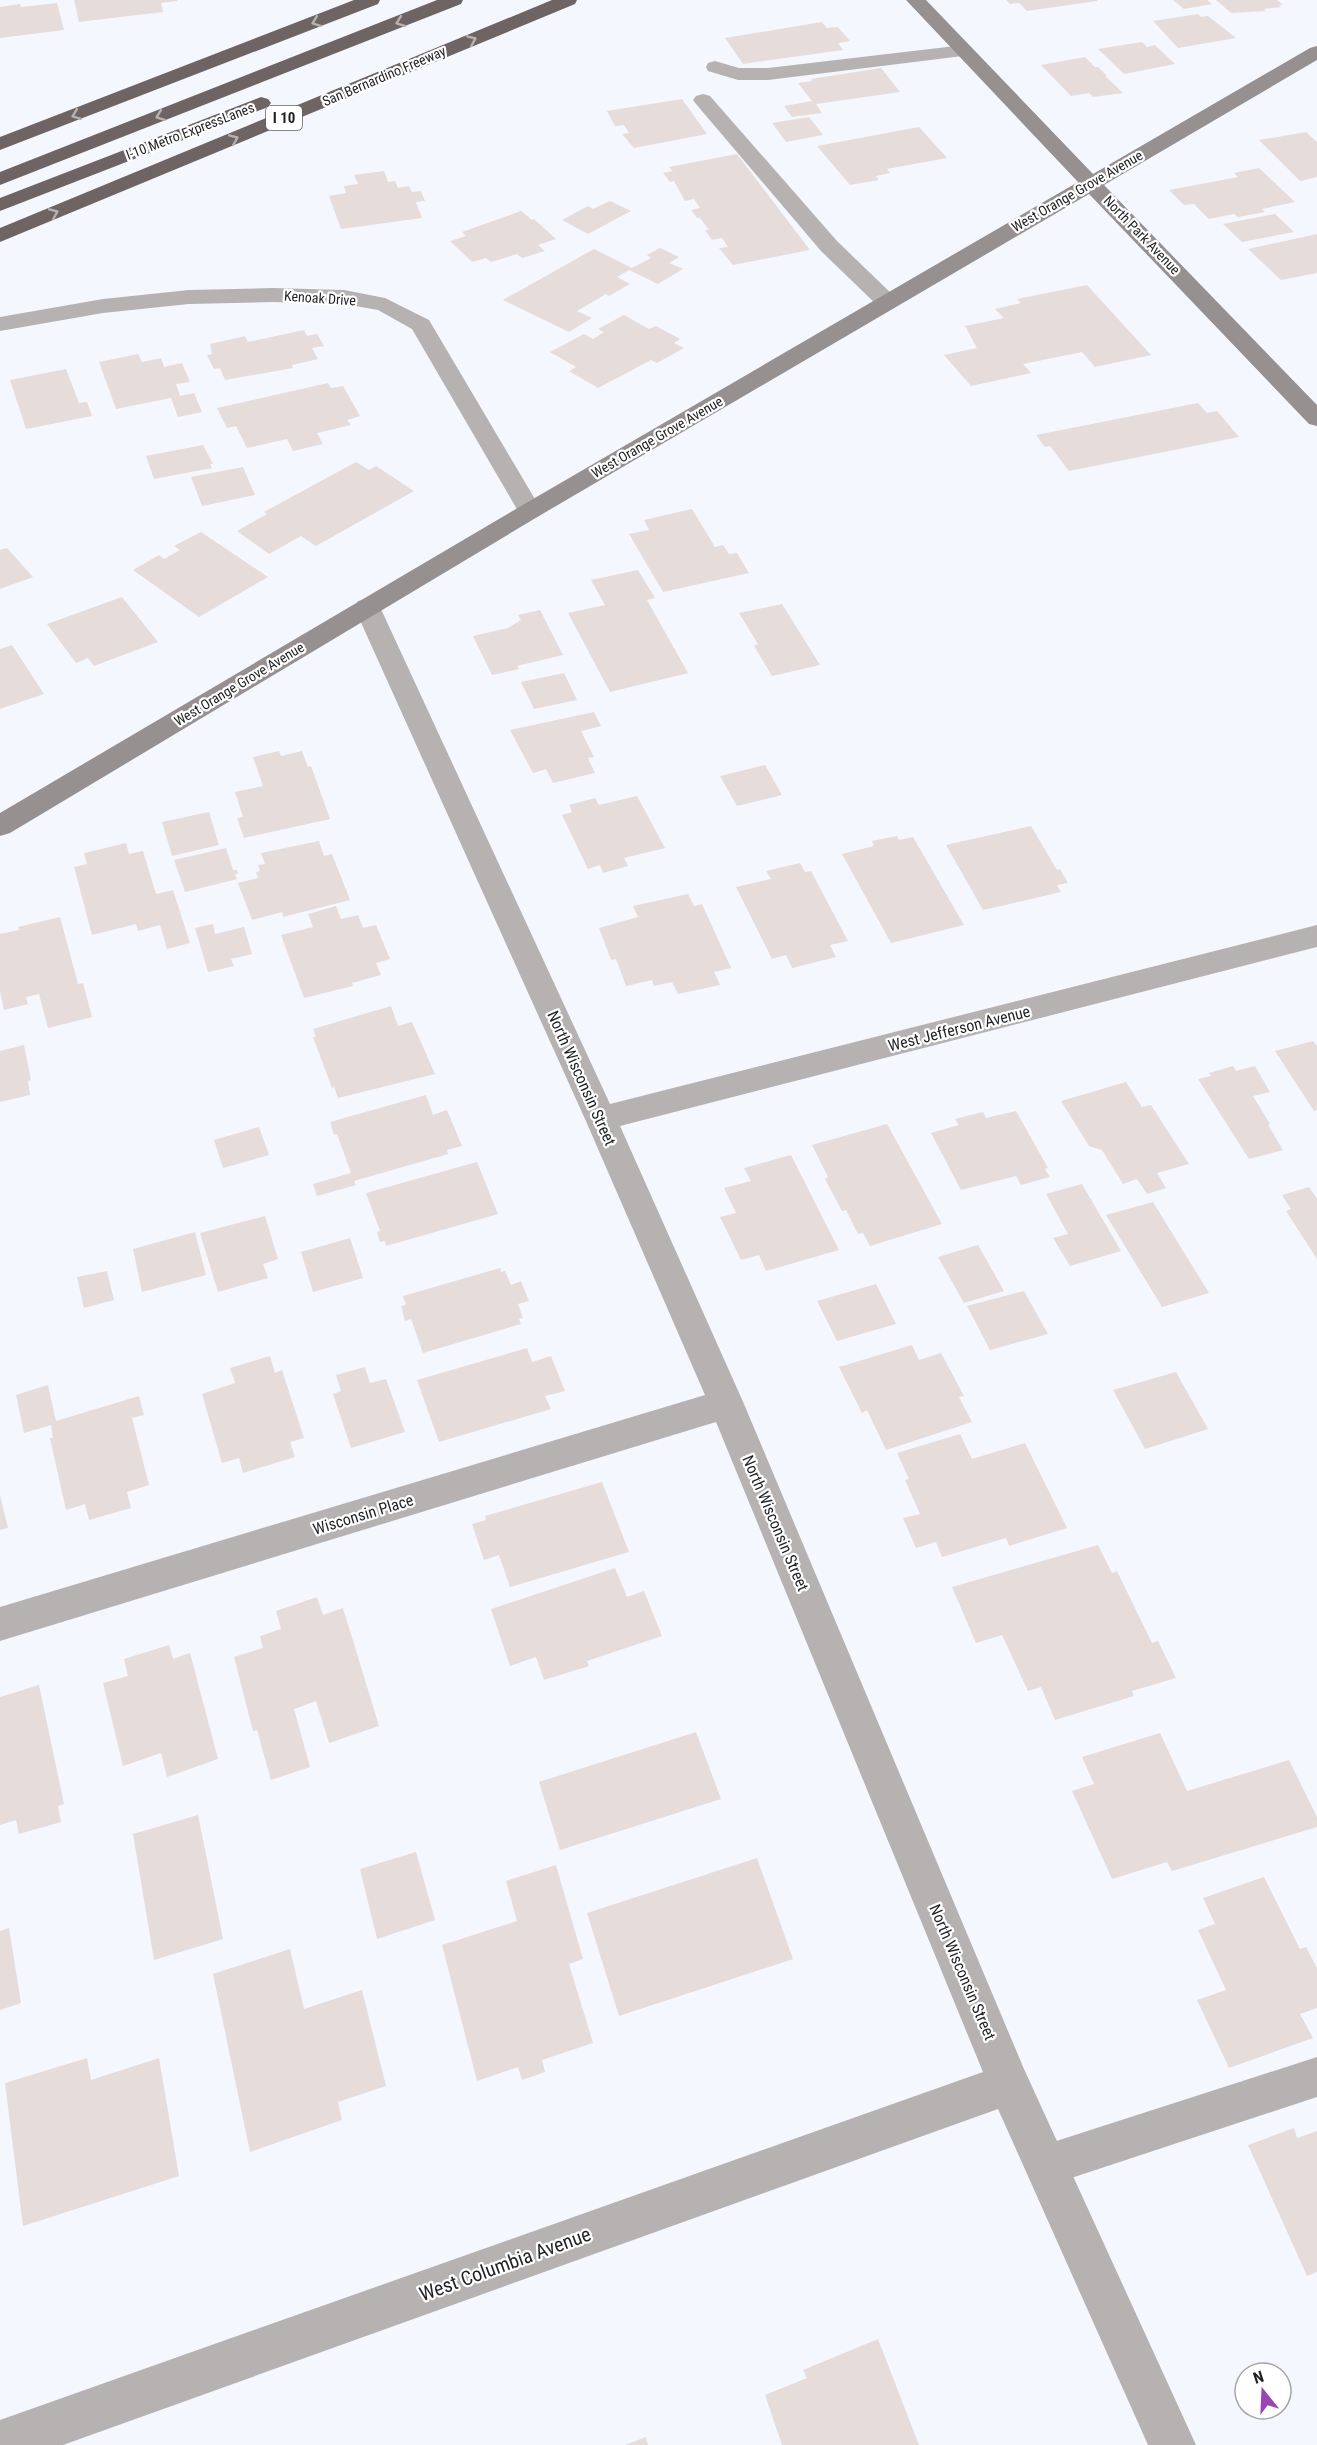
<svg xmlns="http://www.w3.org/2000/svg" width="1317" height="2445" font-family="'Roboto Condensed',sans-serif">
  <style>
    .building { fill: #e6dcd9 }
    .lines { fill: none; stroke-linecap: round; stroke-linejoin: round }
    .lane { fill: #b6b2b2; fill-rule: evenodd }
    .street { fill: #b6b2b2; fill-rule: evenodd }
    .secondary { fill: #979090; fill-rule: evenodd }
    .highway { fill: #6d6463; fill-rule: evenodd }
    .oneway { stroke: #b6b2b1 }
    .labels { text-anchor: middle; stroke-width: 4.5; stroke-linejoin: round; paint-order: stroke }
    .far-street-label { font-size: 14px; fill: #1f2023; stroke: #fff }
    .shield { fill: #fff; stroke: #626365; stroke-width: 1.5 }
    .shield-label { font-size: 15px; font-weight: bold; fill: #1f2023 }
    .street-label { font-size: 16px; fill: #1f2023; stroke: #fff }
    .near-street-label { font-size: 20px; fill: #1f2023; stroke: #fff }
  </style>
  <rect width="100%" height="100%" fill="#f5f7fe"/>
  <path class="building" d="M74 0H177V1L161 3 163 12 79 22Z
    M1006 0H1097V1L1027 11 1019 3 1010 4Z
    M1173 0H1207L1212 4 1184 9Z
    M1216 0H1277L1283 5H1279L1281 7 1264 9 1266 11 1231 13Z
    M57 3 64 30 0 38V7L20 4 21 7Z
    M1198 14 1201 17 1208 16 1236 38 1178 48 1153 21Z
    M822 22 827 28 838 27 850 41 838 43 843 50 743 64 725 38Z
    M1142 42 1147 47 1155 45 1175 64 1124 74 1098 49Z
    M1085 57 1095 67H1098L1107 76H1105L1123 93 1093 97 1089 93 1071 96 1041 65Z
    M881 68 900 92 816 104 822 113 792 117 784 106 812 101 798 83 812 81 811 79Z
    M682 99 707 134 634 148 622 134 629 133 624 125 615 126 607 111Z
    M809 117 823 135 786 142 772 123Z
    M919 127 947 158 887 169 890 173 876 176 879 180 850 185 817 146Z
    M1306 132 1317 142V177L1300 181 1259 140Z
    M737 154 810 250 733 265 719 248 728 247 722 238 712 240 705 230H709L700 218H697L691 210 700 208 694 199 685 201 674 181 670 182 663 173 673 171 669 167Z
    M1259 168 1295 202 1262 209 1265 212 1238 217 1234 214 1209 219 1194 204 1184 205 1169 190 1238 177 1234 173Z
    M384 171 388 182 395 181 398 188 409 186 412 192 421 191 425 201 416 202 422 218 341 229 329 196 346 193 344 186 358 184 354 175Z
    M610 201 631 211 588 234 562 220 588 206 593 209Z
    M521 211 532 220 534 219 556 239 538 245 545 251 522 258 517 254 491 262 486 258 472 262 450 241 466 236 462 232Z
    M1275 214 1294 232 1242 242 1223 224Z
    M1317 234V273L1281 280 1248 249Z
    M660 248 679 257 669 263 683 269 658 284 629 270 617 277 630 284 609 296 606 294 577 311 592 318 569 332 503 300 594 249 632 268 651 258 647 255Z
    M1087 285 1151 355 1095 367 1082 352 1023 364 1031 373 971 386 944 355 977 348 965 326 1004 318 995 309 1021 303 1017 299Z
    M624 315 649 329 656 326 680 339 674 343 684 348 657 363 651 360 598 388 569 371 576 367 550 352 584 334 593 339 604 332 598 329Z
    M304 330 307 336 317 334 324 346 312 348 318 359 292 365 293 368 225 380 220 368 214 369 207 355 212 354 210 344 245 336 248 342Z
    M138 354 142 362 161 358 164 367 182 363 190 382 176 384 180 396 194 393 202 412 178 417 171 398 116 409 99 362Z
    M66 369 79 403 87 402 92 416 26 429 10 380Z
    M328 383 331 388 343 386 360 416 347 420 351 425 317 433 323 444 293 451 287 439 247 448 236 426 227 428 217 408Z
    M1198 403 1207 413 1217 411 1239 437 1069 471 1050 446 1045 447 1036 435Z
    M203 445 213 464H210L212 468 154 479 146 456Z
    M356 462 369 470 376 466 414 491 316 546 301 536 269 554 237 531 267 514 264 512Z
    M243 467 255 495 202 506 191 477Z
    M692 509 715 547 723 545 729 554 737 553 749 573 663 592 629 534 649 530 644 520Z
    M201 532 268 577 199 617 133 570 159 555 164 559 180 550 174 546Z
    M7 548 33 577 0 589V550Z
    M638 570 655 598 647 600 688 673 610 692 568 613 605 605 591 580Z
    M122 597 158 642 94 666 88 658 76 663 47 624Z
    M782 604 820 665 772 676 754 646 758 644 739 613Z
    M540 610 563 655 517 666 519 669 492 675 473 636 508 628 521 620 518 615Z
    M12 645 44 694 0 709V649Z
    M564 673 577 700 534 709 521 682Z
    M594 712 601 726 581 731 594 757 588 758 595 773 553 783 546 769 533 773 510 730Z
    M279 751 281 756 302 751 308 767 311 766 330 819 244 838 237 818 243 817 235 792 263 786 253 757Z
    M765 765 782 795 737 806 720 776Z
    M637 796 665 848 624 858 628 866 603 873 600 865 588 869 562 815 572 812 569 805 595 798 599 805Z
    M209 812 219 845 172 856 162 822Z
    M1031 826 1057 870 1060 869 1068 883 1057 885 1061 892 983 910 946 845Z
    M897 836 899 840 913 837 964 925 891 943 842 854 874 846 872 841Z
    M319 841 324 856 332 854 350 900 283 917 282 912 252 920 238 883 258 878 256 872 260 871 258 865 265 864 261 853Z
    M126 843 129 854 143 851 156 894 173 890 190 943 167 949 160 925 138 931 136 924 92 935 74 867 87 864 84 853Z
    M226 848 233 870H237L238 874H235L237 879 185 892 174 860Z
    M800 863 805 872 811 871 848 941 830 945 836 957 792 968 786 955 772 959 736 887 771 879 766 871Z
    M688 894 694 906 702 904 731 968 714 972 720 985 678 994 672 982 654 986 652 980 626 986 616 959 611 960 599 928 638 917 633 906Z
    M336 906 341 919 358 915 363 928 376 925 390 959 376 963 381 975 352 983 353 986 304 998 281 935 313 927 308 914Z
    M60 917 78 984 83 983 92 1017 48 1028 39 994 26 997 28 1004 4 1010 0 992V934L19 930 18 927Z
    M213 924 215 934 244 927 252 954 231 959 234 966 208 972 195 928Z
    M391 1006 398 1026 412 1022 435 1074 338 1098 334 1087 332 1088 313 1037H316L313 1029Z
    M1313 1041 1317 1046V1110L1314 1111 1275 1051Z
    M24 1045 31 1080 28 1081 30 1095 0 1102V1051Z
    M1233 1066 1236 1071 1255 1066 1270 1092 1253 1096 1270 1124 1268 1125 1283 1150 1249 1159 1198 1079 1211 1076 1209 1073Z
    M1126 1082 1142 1107 1151 1105 1189 1164 1157 1173 1166 1188 1147 1194 1137 1179 1123 1184 1102 1150 1089 1146 1061 1101Z
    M426 1095 433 1115 447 1110 462 1146 447 1150 448 1154 354 1181 356 1185 317 1196 313 1184 351 1173 337 1134 334 1135 330 1122Z
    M1016 1111 1048 1168 1045 1169 1050 1177 1021 1185 1016 1176 961 1190 931 1133 959 1125 955 1119 983 1112 986 1118Z
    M887 1124 942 1224 870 1246 863 1233 858 1234 846 1210 842 1211 825 1179 828 1177 812 1145Z
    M259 1127 269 1155 223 1168 214 1140Z
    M791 1155 839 1250 766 1271 759 1255 741 1260 720 1217 736 1213 724 1188 751 1181 744 1168Z
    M477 1162 498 1214 386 1246 385 1241 380 1242 377 1232 380 1231 366 1193Z
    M1082 1184 1121 1251 1070 1266 1053 1238 1068 1234 1046 1194Z
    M1309 1187 1317 1199V1259L1286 1211 1291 1209 1282 1195Z
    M1153 1202 1209 1293 1162 1307 1106 1215Z
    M265 1216 278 1259 263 1264 268 1278 218 1292 200 1233Z
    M195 1232 206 1275 142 1292 133 1249Z
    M350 1238 363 1278 313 1292 301 1252Z
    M978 1245 1004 1291 964 1303 938 1257Z
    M500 1268 501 1272 505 1271 511 1285 521 1281 529 1301 518 1304 523 1318 519 1319 521 1324 423 1353 411 1319 405 1321 401 1306 406 1305 403 1296Z
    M107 1271 114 1300 84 1308 77 1277Z
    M876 1284 896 1324 837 1341 817 1301Z
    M1024 1291 1048 1334 990 1350 967 1306Z
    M912 1345 919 1360 941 1353 964 1396 959 1397 972 1422 886 1450 867 1410 862 1413 839 1367Z
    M527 1348 532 1362 551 1356 565 1391 545 1396 551 1409 439 1442 417 1380Z
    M270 1356 275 1373 282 1370 304 1438 290 1442 295 1457 243 1473 239 1458 222 1463 202 1394 235 1383 230 1368Z
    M365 1367 370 1383 386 1379 405 1432 351 1448 333 1394 341 1391 336 1375Z
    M1176 1372 1208 1429 1145 1449 1113 1390Z
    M48 1385 56 1421 139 1396 144 1415 132 1418 149 1485 127 1492 131 1508 89 1520 85 1504 66 1510 50 1438H53L51 1425 24 1433 16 1395Z
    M960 1434 972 1459 1025 1443 1067 1528 1009 1546 1006 1538 942 1557 936 1542 916 1548 903 1518 920 1514 905 1480 909 1479 897 1453Z
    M602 1482 629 1552 510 1587 499 1555 484 1560 472 1524 486 1520 485 1516Z
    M0 1495 8 1528 0 1530Z
    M1098 1545 1112 1573 1117 1571 1152 1643 1158 1641 1176 1678 1132 1691 1134 1696 1055 1720 1041 1687 1028 1691 1002 1635 976 1643 952 1587Z
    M615 1568 627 1597 644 1591 662 1636 587 1661 589 1666 544 1680 536 1657 510 1666 491 1609Z
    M317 1597 323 1615 343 1608 379 1726 329 1743 316 1701 294 1709 310 1767 271 1780 257 1730 253 1731 234 1657 263 1648 260 1636 281 1629 276 1611Z
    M169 1645 173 1659 190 1653 218 1759 167 1777 161 1753 123 1766 103 1683 128 1676 124 1659Z
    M39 1685 64 1804 58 1806 61 1822 19 1834 16 1820 0 1825V1697Z
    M696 1732 721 1799 560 1850 539 1782Z
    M1160 1733 1187 1791 1289 1760 1317 1817V1827L1172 1871 1167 1862 1112 1879 1072 1791 1094 1784 1082 1757Z
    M198 1815 223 1939 154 1960 133 1834Z
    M416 1852 435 1920 377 1939 360 1869Z
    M757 1858 793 1959 619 2016 587 1913Z
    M556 1865 583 1959 569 1964 593 2043 542 2060 545 2072 522 2080 518 2067 477 2081 442 1945 517 1921 506 1881Z
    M1264 1877 1300 1949 1306 1947 1317 1968V2008L1300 2014 1313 2038 1229 2068 1197 2000 1226 1990 1198 1930 1215 1924 1203 1898Z
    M9 1928 21 2003 0 2010V1931Z
    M290 1949 304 2009 362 1990 386 2086 338 2102 342 2120 250 2152 213 1974Z
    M87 2058 91 2080 159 2058 179 2176 23 2226 5 2083Z
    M1294 2128 1297 2138 1317 2131V2272L1307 2276 1248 2145Z
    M878 2339 919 2445H782L765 2395 807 2378 803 2370Z
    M646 2437 648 2445H625Z"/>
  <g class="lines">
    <path class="lane" d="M964 45 971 47 973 51 971 55 768 80H738L708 71 706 67 708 63 715 61 739 68H768Z
      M1317 2057V2097L1047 2186 1032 2180 1026 2165 1032 2150 1047 2144Z"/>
    <path class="street" d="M703 94 710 96 837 241 895 297 898 302 895 307 887 309 879 307 821 251 696 104 693 100 696 96Z
      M273 288 344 290 385 298 429 320 542 511 539 516 530 518 521 516 518 511 412 329 378 310 344 304 273 302 189 304 103 313 0 331V317L103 299 189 290Z
      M367 599 376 601 380 607 610 1104 1317 925V947L620 1126 744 1404 1024 2069 1196 2445H1148L998 2109 63 2445H0V2420L983 2072 716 1422 0 1641V1607L705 1395 585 1119 354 607 358 601Z"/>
    <path class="secondary" d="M906 0H926L1093 174 1310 48 1317 46V60L1104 185 1317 405V426L1309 424 1089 194 539 516 10 833 0 836V813L521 506 1078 182Z"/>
    <path class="highway" d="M354 0H380L378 4 0 150V137Z
      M437 0H463L461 4 0 185V172Z
      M552 0H577L575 4 0 242V228Z
      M261 97 268 99 271 103 268 107 0 211V198Z"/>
  </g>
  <defs><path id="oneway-chevron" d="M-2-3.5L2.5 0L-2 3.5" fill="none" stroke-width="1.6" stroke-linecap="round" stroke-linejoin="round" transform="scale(1.5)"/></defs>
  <g class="oneway">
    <use href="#oneway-chevron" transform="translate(316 22) rotate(159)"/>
    <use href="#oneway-chevron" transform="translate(400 22) rotate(159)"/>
    <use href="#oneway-chevron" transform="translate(472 40) rotate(-23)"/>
    <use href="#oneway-chevron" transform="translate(76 115) rotate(159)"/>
    <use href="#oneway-chevron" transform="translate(160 116) rotate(159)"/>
    <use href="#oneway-chevron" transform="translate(234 139) rotate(-23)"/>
    <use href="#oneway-chevron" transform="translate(54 213) rotate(-23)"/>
  </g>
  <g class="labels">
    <g class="far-street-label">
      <text transform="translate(384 76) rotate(-23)" y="5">San Bernardino Freeway</text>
      <text transform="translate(190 131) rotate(-21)" y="5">I-10 Metro ExpressLanes</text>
      <text transform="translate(1077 191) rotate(-30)" y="5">West Orange Grove Avenue</text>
      <text transform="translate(1142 235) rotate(46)" y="5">North Park Avenue</text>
      <text transform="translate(320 298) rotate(4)" y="5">Kenoak Drive</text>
      <text transform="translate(657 437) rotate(-30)" y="5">West Orange Grove Avenue</text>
      <text transform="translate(239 684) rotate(-31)" y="5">West Orange Grove Avenue</text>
    </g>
    <rect class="shield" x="266" y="106" width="36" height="24" rx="4.5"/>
    <g class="shield-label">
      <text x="284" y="123">I 10</text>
    </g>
    <g class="street-label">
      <text transform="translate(959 1028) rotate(-14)" y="6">West Jefferson Avenue</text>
      <text transform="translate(582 1078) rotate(66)" y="6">North Wisconsin Street</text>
      <text transform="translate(363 1514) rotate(-17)" y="6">Wisconsin Place</text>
      <text transform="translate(776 1523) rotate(67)" y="6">North Wisconsin Street</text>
      <text transform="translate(963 1972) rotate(67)" y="6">North Wisconsin Street</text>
    </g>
    <g class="near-street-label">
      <text transform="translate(505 2264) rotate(-20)" y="7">West Columbia Avenue</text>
    </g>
  </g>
  <g transform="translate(1263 2391) rotate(342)"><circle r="28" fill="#ffffff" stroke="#a5a6a7" stroke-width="1.5"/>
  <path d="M0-4.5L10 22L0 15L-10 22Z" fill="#9a45b2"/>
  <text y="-9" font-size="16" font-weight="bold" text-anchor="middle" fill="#1f2023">N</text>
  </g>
</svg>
